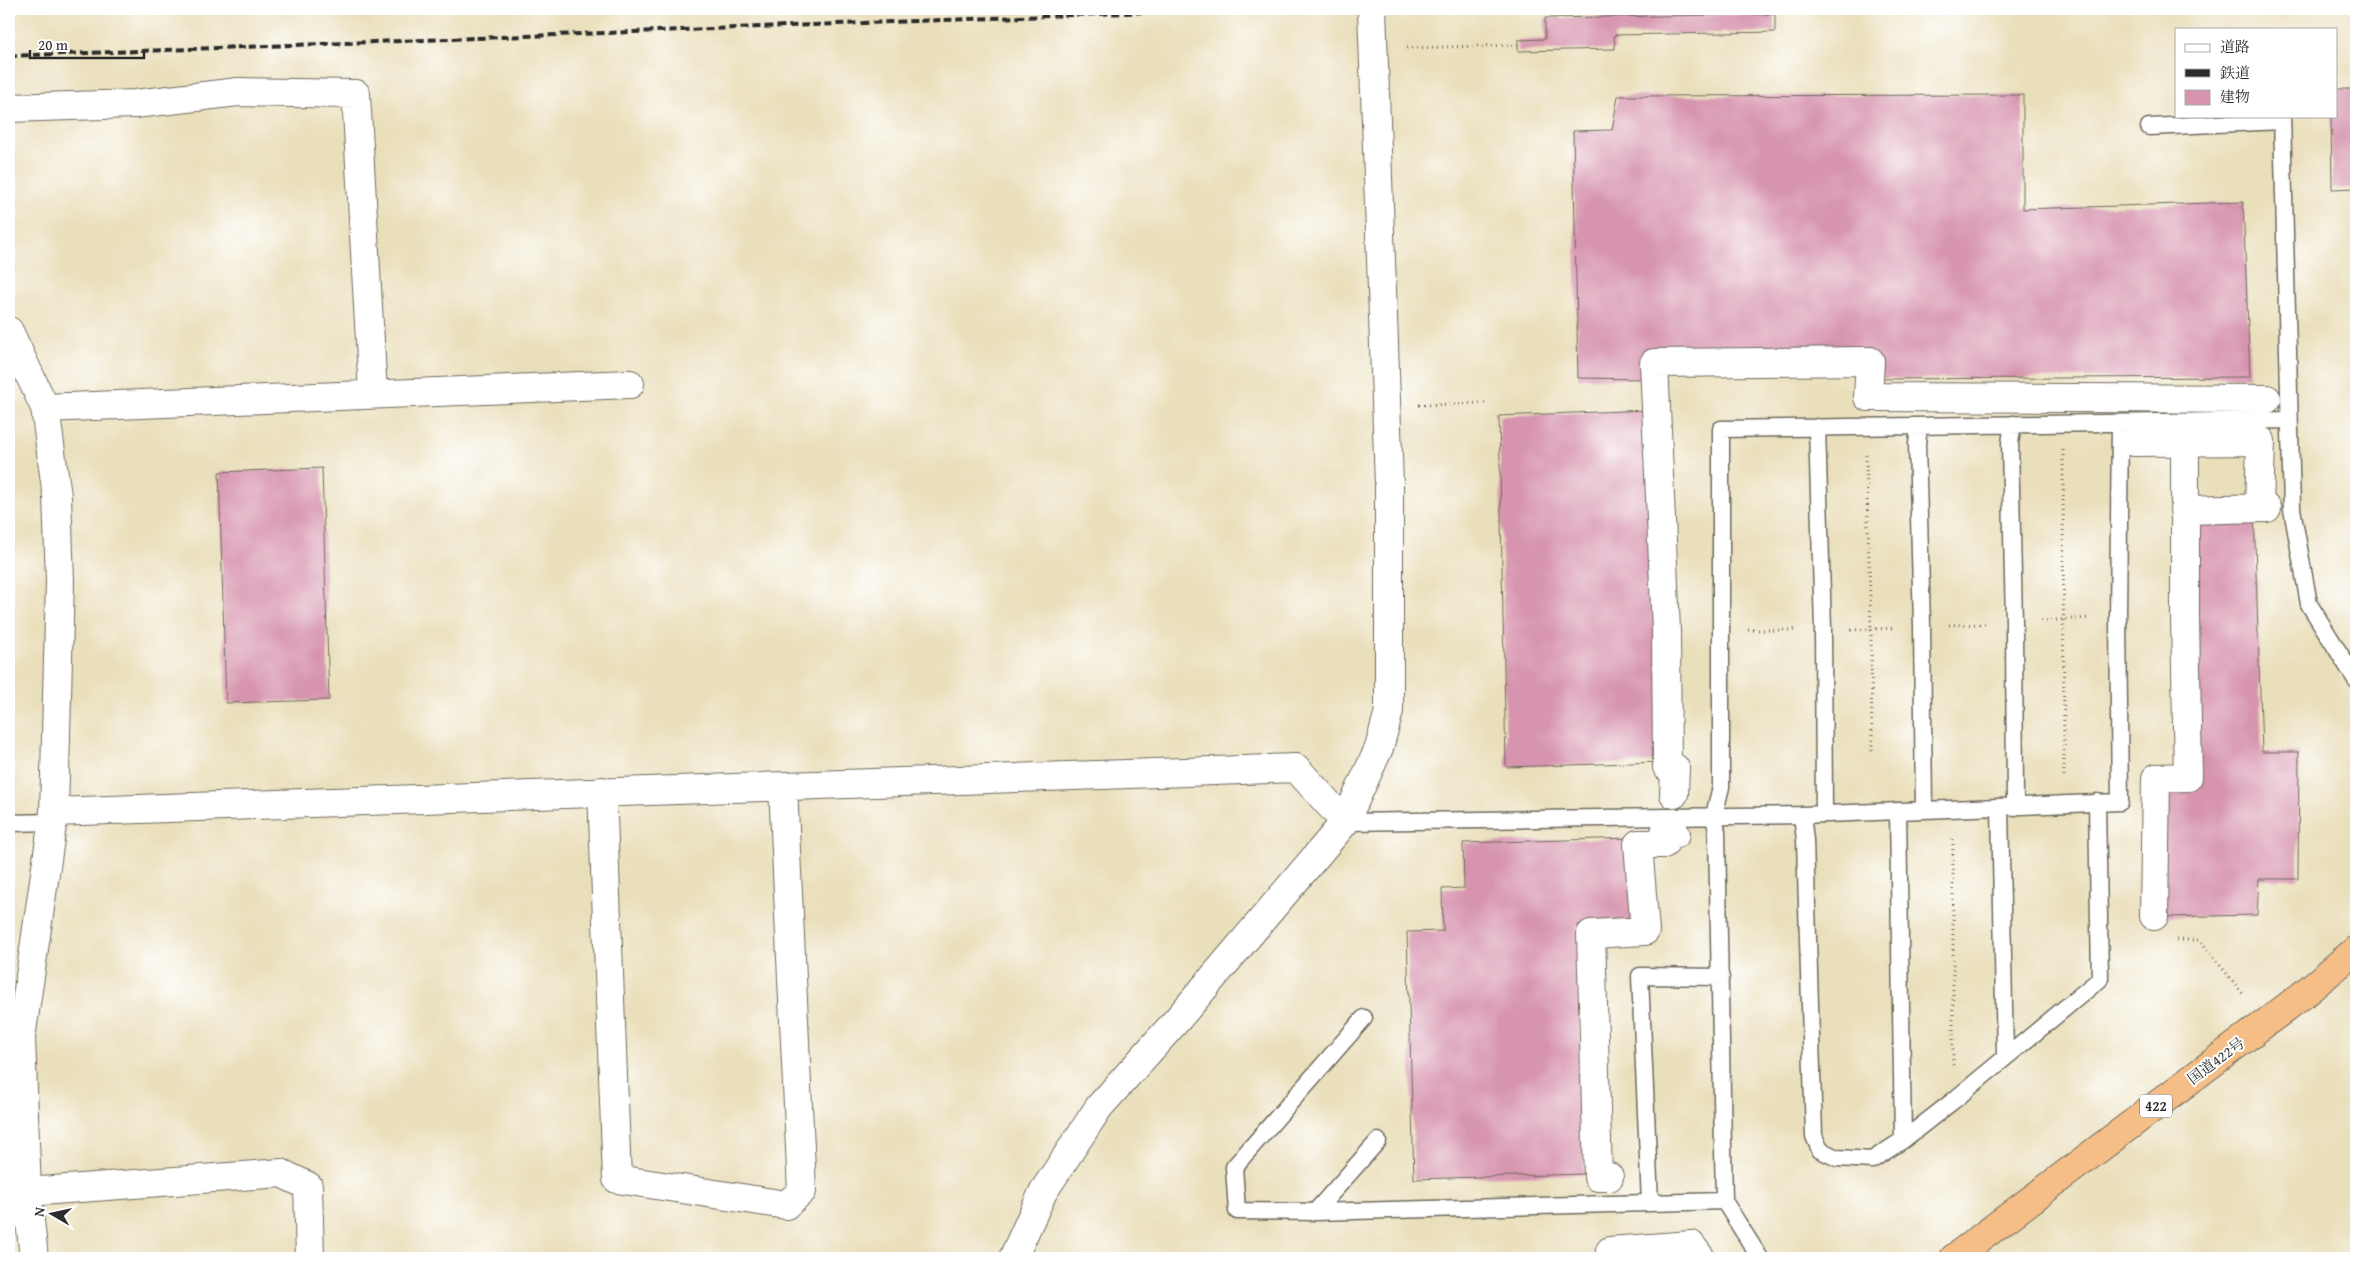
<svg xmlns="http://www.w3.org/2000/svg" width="2365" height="1267" font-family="'Gentium Book Plus','Noto Serif JP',serif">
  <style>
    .building { fill: #d794af }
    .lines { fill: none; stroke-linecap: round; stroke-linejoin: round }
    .lane-casing { stroke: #6e6a5d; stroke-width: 19 }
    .street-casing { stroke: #6e6a5d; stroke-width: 30 }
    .highway-casing { stroke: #6e6a5d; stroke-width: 30 }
    .path { stroke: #6e6a5d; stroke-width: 3; stroke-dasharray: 1 4; stroke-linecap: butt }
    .lane { stroke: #fff; stroke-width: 16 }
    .street { stroke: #fff; stroke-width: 28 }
    .highway { stroke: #f6be87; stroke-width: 28 }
    .rail { stroke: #2b2b2b; stroke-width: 4; stroke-dasharray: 8 4; stroke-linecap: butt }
    .labels { text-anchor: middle; stroke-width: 4; stroke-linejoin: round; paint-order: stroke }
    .shield { fill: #fff; stroke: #6b6b6b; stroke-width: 1 }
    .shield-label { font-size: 14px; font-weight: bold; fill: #2b2b2b }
    .street-label { font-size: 15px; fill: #2b2b2b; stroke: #fff }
  </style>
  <rect width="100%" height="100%" fill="#fff"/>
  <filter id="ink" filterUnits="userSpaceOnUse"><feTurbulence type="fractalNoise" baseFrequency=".02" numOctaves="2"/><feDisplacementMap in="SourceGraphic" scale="10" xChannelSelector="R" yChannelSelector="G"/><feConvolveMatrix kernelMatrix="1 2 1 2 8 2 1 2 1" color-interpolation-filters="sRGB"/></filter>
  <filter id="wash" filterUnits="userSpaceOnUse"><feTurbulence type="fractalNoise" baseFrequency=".0096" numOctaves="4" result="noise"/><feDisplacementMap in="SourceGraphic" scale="20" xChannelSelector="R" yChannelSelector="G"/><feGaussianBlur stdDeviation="1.12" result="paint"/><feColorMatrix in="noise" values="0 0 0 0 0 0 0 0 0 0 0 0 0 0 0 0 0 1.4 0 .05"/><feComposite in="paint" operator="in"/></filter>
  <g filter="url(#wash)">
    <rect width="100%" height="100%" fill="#eadfbb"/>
    <g id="blocks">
      <path class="building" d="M1775 14V32L1614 35 1615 49 1518 51V40L1545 39V18Z
        M2336 89H2356V188L2332 189 2331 116H2336Z
        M2023 95V209L2243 202 2250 377 1874 379 1876 355H1643V379L1578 378 1573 131 1612 130 1618 96Z
        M1648 410 1662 762 1506 767 1499 416Z
        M322 468 329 700 226 703 219 472Z
        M2192 511 2254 512 2262 752H2299L2298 879H2259L2257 915 2162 917 2164 782 2194 781Z
        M1633 838 1635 924 1577 925 1584 1174 1414 1179 1407 932 1443 931 1442 889 1464 888 1463 843Z"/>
    </g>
  </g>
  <g filter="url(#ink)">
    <use href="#blocks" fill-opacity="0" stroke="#6e6a5d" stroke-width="1"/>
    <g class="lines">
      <g class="lane-casing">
        <path id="lane" d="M2282 116 2292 509 2309 604 2356 680
          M2149 127 2282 121
          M2013 424 2010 443 2014 622 2015 807
          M1817 427 1823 629 1824 813
          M1919 427 1917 444 1922 625 1924 809
          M2000 807 2005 1056
          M1898 811 1903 1140
          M1802 815 1805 840 1814 1136 1820 1150 1837 1158 1872 1160 1903 1140 1953 1101 2100 979 2097 802
          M1345 822 1802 815 2120 802 2118 618 2120 423
          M9 823 53 822
          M1364 1018 1234 1167 1237 1211 1315 1212 1724 1201
          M1650 1203 1640 976 1721 977
          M1315 1212 1378 1141
          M1760 1258 1724 1201 1717 832 1714 815 1721 787V429L2288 420"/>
      </g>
      <g class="street-casing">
        <path id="street" d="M9 108 135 104 238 92 356 94 373 394
          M9 331 45 408 57 496 60 581 54 812 21 1038 27 1192 34 1258
          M45 408 630 384
          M2134 442 2261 441 2259 508
          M2184 510 2267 508
          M602 791 617 1179 786 1205 802 1191 783 787
          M1674 794 1675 768 1667 767 1666 630 1654 363 1870 361 1868 397 2267 399
          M54 812 1296 768 1345 822
          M2154 916 2156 778 2188 777 2185 616V442
          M1609 1177H1598L1591 934 1645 931 1638 844H1664L1665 832 1676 834
          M27 1192 281 1173 308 1186 310 1258
          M1610 1251 1691 1245 1701 1258
          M1013 1258 1043 1192 1099 1107 1177 1020 1345 822 1379 748 1389 711V484L1372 9"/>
      </g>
      <g class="highway-casing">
        <path id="highway" d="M1954 1258 2300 997 2356 950"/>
      </g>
      <path class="path" d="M1407 48 1518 45
        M1419 405 1486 403
        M2063 450 2064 777
        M1866 455 1871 629 1872 755
        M2041 621 2090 618
        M1949 625 1987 624
        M1748 630H1794
        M1851 630 1895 628
        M2177 940H2200L2243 994
        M1953 1065V836"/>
      <use href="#lane" class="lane"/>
      <use href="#street" class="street"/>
      <use href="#highway" class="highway"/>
      <path class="rail" d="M9 56 1228 9"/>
    </g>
  </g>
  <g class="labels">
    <rect class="shield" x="2140" y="1094.5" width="32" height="23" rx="4"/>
    <g class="shield-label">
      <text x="2156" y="1111">422</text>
    </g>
    <g class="street-label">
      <text transform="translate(2216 1061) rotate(-37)" y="5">国道422号</text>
    </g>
  </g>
  <rect width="2365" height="1267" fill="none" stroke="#fff" stroke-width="30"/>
  <rect x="2175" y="28" width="162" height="90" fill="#ffffff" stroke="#aaaaaa"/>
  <rect x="2185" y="44" width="25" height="8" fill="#ffffff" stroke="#aaaaaa"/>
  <text x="2220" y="52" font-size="15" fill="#2b2b2b">道路</text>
  <rect x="2185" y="69" width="25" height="8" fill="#2b2b2b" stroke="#aaaaaa"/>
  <text x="2220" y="78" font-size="15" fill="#2b2b2b">鉄道</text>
  <rect x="2185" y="90" width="25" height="15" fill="#d794af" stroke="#aaaaaa"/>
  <text x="2220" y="102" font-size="15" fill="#2b2b2b">建物</text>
  <g transform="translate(52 1214) rotate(279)" stroke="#ffffff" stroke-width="4" paint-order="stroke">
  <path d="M0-4L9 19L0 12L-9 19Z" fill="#2b2b2b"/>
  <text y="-8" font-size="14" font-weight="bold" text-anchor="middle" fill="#2b2b2b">N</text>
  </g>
  <path d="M30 50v8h114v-8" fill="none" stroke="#2b2b2b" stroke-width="2.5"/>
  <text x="38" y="50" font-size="15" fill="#2b2b2b" stroke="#ffffff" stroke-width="4" paint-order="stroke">20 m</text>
</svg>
